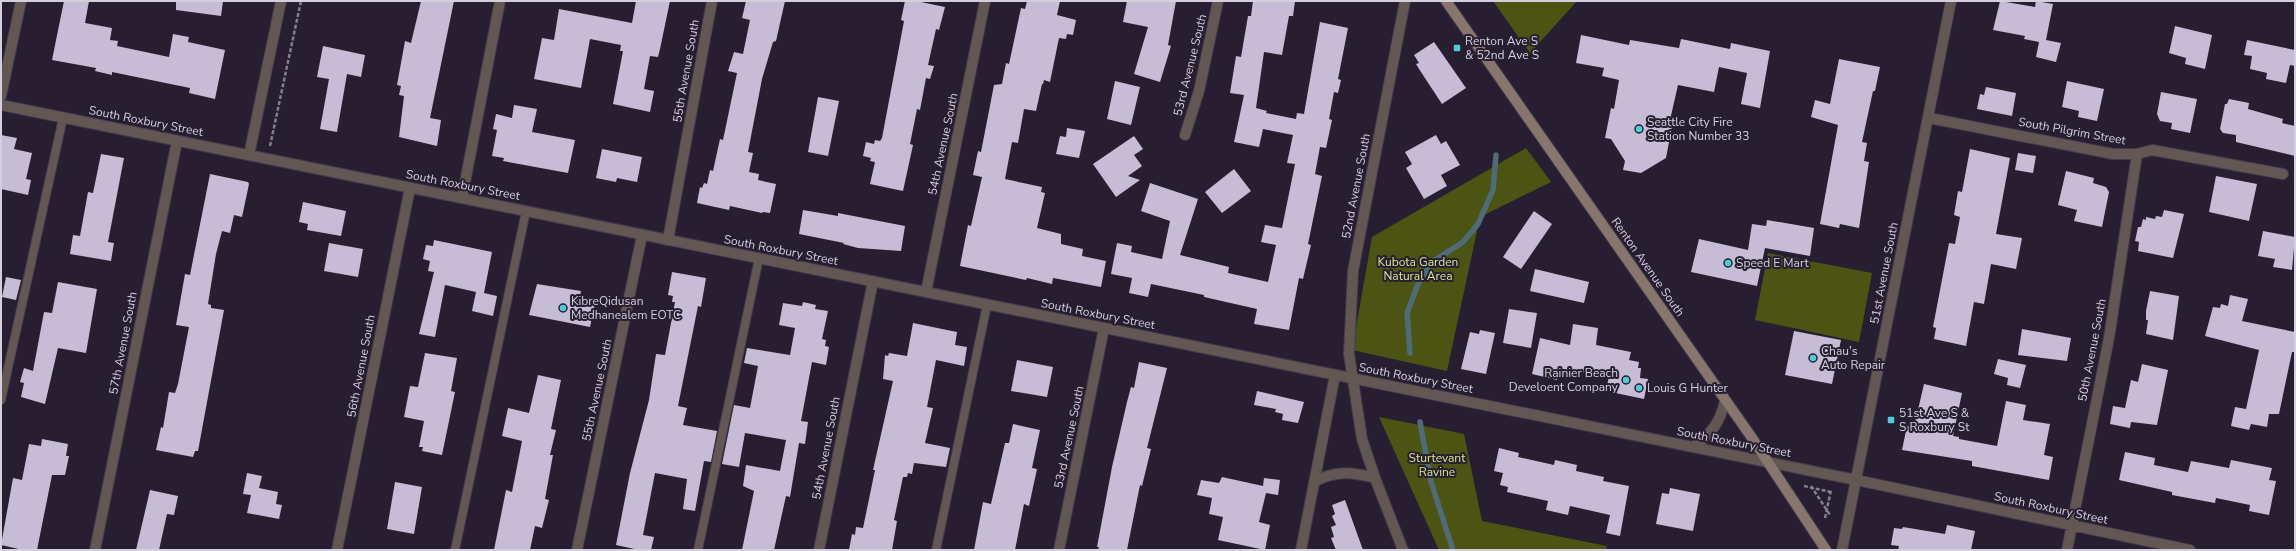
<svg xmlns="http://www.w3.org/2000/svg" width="2296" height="551" font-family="'Nunito Sans',sans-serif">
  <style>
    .forest { fill: #4c5413 }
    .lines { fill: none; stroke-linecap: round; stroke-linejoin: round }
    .stream { stroke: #4f6b78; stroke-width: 5.5 }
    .building { fill: #c7bcd5 }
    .service-casing { stroke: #433a4c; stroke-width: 10 }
    .minor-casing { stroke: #433a4c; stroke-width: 12 }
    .tertiary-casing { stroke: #433a4c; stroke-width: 12 }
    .secondary-casing { stroke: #433a4c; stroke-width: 12 }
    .path { stroke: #857e8e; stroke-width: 2.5; stroke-dasharray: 4 2; stroke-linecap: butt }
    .service { stroke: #635753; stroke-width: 8 }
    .minor { stroke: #635753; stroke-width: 10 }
    .tertiary { stroke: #635753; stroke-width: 10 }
    .secondary { stroke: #87756e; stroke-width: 10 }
    .poi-dot { fill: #51ccd5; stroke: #271e31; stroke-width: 1.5 }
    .labels { text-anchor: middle; stroke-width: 4; stroke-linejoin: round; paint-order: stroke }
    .poi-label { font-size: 12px; fill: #d4cfdc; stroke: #271e31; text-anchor: start }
    .street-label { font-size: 12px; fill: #d4cfdc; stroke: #271e31 }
    .park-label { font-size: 12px; fill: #d7e58a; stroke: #271e31 }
  </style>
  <rect width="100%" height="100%" fill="#271e31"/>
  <path class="forest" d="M1493 1H1577L1530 53Z
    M1526 148 1551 182 1480 217 1447 371 1352 350 1372 237Z
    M1768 253 1872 273 1859 342 1755 320Z
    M1379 417 1464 434 1482 521 1607 546 1606 550H1439Z"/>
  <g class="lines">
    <path class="stream" d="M1410 353 1407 313 1418 284 1432 262 1463 242 1478 224 1493 190 1496 155
      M1420 422 1431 482 1453 550"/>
  </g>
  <path class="building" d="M64 1H89L85 23 112 28 110 40 118 41 117 46 169 57 173 34 189 37 188 42 225 50 215 99 189 93 190 88 112 72V75L95 71 96 68 52 60Z
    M176 1H223L221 16 176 10Z
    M421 1H454L430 118 441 120 437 146 399 137 404 96 399 95 401 86 397 85 405 41 411 43Z
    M636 1H670L660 49 658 57 650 56 644 89 654 91 650 112 613 104 623 51H620L621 45 590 39 581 88 534 79 542 38 554 40 559 9 632 23Z
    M746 1H785L776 41 773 42 762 79 748 152 753 153 749 172 759 174 758 180 776 184 770 213 763 212 762 213 730 206 729 210 697 203 700 187 702 188 704 183 707 184 710 170 713 171 720 139 723 140 737 73 728 71 734 52 743 54 750 20 742 18Z
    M905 1H916L945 7 939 30 936 29 928 65 934 66 930 79 926 78 920 110 917 109 910 144 913 145 903 191 870 184 875 162 870 161 871 158 863 156 866 142 874 144 875 140 880 141 882 138 904 21 901 20Z
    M1027 1H1060L1057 15 1076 20 1073 35 1067 34 1066 39 1059 38 1050 82 1044 80 1043 84H1042L1036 111 1024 109 1018 143 1012 142 1005 179 1042 187 1041 192 1045 193 1037 228 1061 234V244L1083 249 1082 256 1106 261 1101 287 1053 278 1052 284 1027 278 1026 280 960 266 968 225 971 226 982 177 973 175 978 151 981 152 994 85 1002 84 1006 63 1009 64 1021 8 1025 9Z
    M1127 1H1176L1168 45 1171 46 1160 82 1134 74 1148 27 1123 22Z
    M1253 1H1295L1293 16H1289L1282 55 1264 52 1256 108 1267 111 1266 113 1296 119 1297 113 1304 114 1320 22 1348 28 1338 79 1341 80 1338 93 1334 92 1329 119 1332 120 1326 148 1320 147 1315 174 1322 176 1308 244 1311 245 1303 279 1299 278 1289 330 1254 324 1257 309 1204 297V295L1151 284 1148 297 1129 293 1132 278 1111 274 1117 243 1132 246 1131 252 1162 259 1170 221 1141 211 1150 183 1198 199 1180 255 1229 267 1228 273 1268 282 1276 245 1261 242 1265 225 1282 228 1295 164 1287 163 1293 135 1263 129 1259 147 1234 142 1244 95 1230 93 1236 56 1241 57 1248 16H1251Z
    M2000 1 2035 7 2036 1 2053 4 2046 40 2061 43 2056 62 2036 57 2039 42 2024 39 2025 36 1993 30Z
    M2175 26 2212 35 2205 69 2185 64 2186 58 2169 53Z
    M1581 35 1629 45 1630 40 1679 48 1681 39 1730 49 1731 43 1770 51 1760 108 1741 104 1747 73 1719 67 1714 92 1678 85 1670 120 1673 121 1666 158 1641 173 1623 170 1625 161 1611 139 1605 138 1611 108 1614 109 1619 80 1602 76 1604 68 1576 63Z
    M2247 40 2295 50V66L2290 65 2286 83 2266 79 2267 73 2250 69 2252 56 2244 55Z
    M1434 42 1466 88 1442 104 1419 69 1416 64 1419 63 1414 55Z
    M323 46 365 55 361 77 347 74 337 132 320 129 329 79 317 77Z
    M1839 59 1880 67 1875 91H1873L1862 142 1867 143 1864 161 1869 162 1859 228 1840 224 1839 228 1820 224 1838 125 1811 117 1815 100 1830 104Z
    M1115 81 1140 87 1131 125 1107 119Z
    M2067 81 2104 89 2097 121 2078 117 2079 111 2062 107Z
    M1986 87 2016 93 2012 116 1977 109 1980 94 1984 95Z
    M2161 92 2197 99 2190 133 2171 129 2172 123 2160 121 2157 114Z
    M818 97 839 101 828 156 808 152Z
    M2229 99 2249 103 2248 109 2283 119 2282 123 2295 126V156L2236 142V135L2223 133 2220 129 2225 104H2227Z
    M514 105 537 109 532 132 575 140 568 173 503 161 504 158 492 156 497 130 493 129 496 114 512 118Z
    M1067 128 1085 131 1079 158 1056 154 1060 136 1066 137Z
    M1 135 17 138 14 149 32 153 26 179 31 180 28 195 1 189Z
    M1436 135 1441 144 1446 141 1460 165 1441 175 1447 186 1424 199 1406 168 1412 164 1405 152Z
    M1134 136 1143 149 1134 155 1142 166 1128 176 1140 180 1116 197 1093 164Z
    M602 149 642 157 637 182 617 178 616 182 596 178Z
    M1970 149 2010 158 1996 234 2022 238 2016 269 1991 264 1984 304 1974 302 1966 346 1934 339 1936 328 1933 327 1949 243 1955 244 1960 217 1954 215 1958 191 1962 192Z
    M2018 153 2036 156 2033 173 2015 170Z
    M101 154 124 158 108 242 114 243 111 261 70 254 73 235 80 236 88 192 93 193Z
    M1234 169 1251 191 1222 213 1205 192Z
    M2066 171 2094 178 2093 183 2106 187 2109 192 2102 227 2074 221 2077 210 2058 205Z
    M210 174 248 182 249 184 242 217 234 215 230 233 222 231 216 254 208 304 211 305V308L224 310 198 451H195L193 457 156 450 161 427 163 428 169 392 175 393 178 384 189 327 176 325 185 274 190 275Z
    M2216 176 2257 184 2249 221 2209 212Z
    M303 202 346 211 341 236 307 230 308 224 299 222Z
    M803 210 838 216V213L905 226 901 251 858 248 843 244 844 243 799 234Z
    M2164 210 2184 214 2173 258 2138 251 2139 242 2135 241 2138 227H2141L2143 219 2146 220V217L2155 219 2156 216 2162 217Z
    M1534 211 1552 224 1521 269 1503 257Z
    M1767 220 1814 228 1810 256 1765 248 1757 286 1691 272 1699 239 1748 250 1752 224 1766 226Z
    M2263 231 2295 237 2292 270 2273 267 2275 259 2258 256Z
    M434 240 492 252 484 293 497 296 493 316 472 311 476 292 445 285 435 337 419 334 434 272 428 271 430 261 423 259 426 245 433 246Z
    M329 243 363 249 358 277 324 271Z
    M1535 269 1589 282 1584 303 1530 291Z
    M672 272 706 278 701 307 698 306 678 406 687 408 683 425 717 431 711 462 704 461 695 511 683 509 687 479 655 473 643 535 654 537 651 550H639L616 545 630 473 649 400 656 354 665 355 675 302H672L673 296 668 295Z
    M6 277 21 280 16 300 2 297Z
    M58 282 97 289 86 353 58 348 45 404 21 397 24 383 20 382 24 368 33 371 44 312 52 313Z
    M537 284 581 291 580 297 596 300 590 327 529 315Z
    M2150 291 2179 296 2173 340 2146 334 2148 320H2146V311Z
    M2230 295 2248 299 2242 321 2295 332V352H2292L2279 414H2269L2267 427 2251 424 2249 430 2231 426 2235 407 2246 409 2259 350 2205 336 2213 307 2220 308 2221 304 2228 306Z
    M803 302 816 305 815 309 828 311 822 339 826 340 825 346 829 347 826 365 812 362 801 421 808 422 805 444 799 443 790 497 786 496 774 550H742L754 491 743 486 746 465 780 471 786 440 745 433 739 467 722 464 734 405 750 408 758 366 744 363 747 348 790 355 795 328 779 325 783 303 802 306Z
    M1509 309 1537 313 1531 348 1503 343Z
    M913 323 957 332 955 345 967 347 964 366 936 360 927 407 933 408 925 443 950 448 946 467 914 463 912 474 908 473 907 477H903L894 520 897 521 892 550H849L852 534 855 535 856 527 863 528 875 470H873L893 381 883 379 885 355 888 356 889 353 907 356Z
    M1573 324 1598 328 1596 345 1631 352 1629 360 1639 362 1638 368H1641L1640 378 1648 379 1644 399 1606 391 1609 376 1559 369 1557 380 1532 374 1540 338 1570 345Z
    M2022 329 2071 338 2067 361 2018 355Z
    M1480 330 1495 333 1486 374 1461 369 1470 332 1479 334Z
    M1794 331 1841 340 1832 384 1785 375Z
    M425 353 457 358 451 391 455 392 442 455 422 451 423 447H419L424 421 404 417 410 386 418 387Z
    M1998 359 2026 365 2020 388 2007 385 2008 378 1994 374Z
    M1017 360 1053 367 1047 397 1011 391Z
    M1139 362 1167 368 1147 448 1151 449 1142 486 1140 485 1127 550H1098L1099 547H1097L1112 467 1127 402 1131 387 1134 388Z
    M2142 364 2168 370 2157 425 2131 422 2130 428 2110 424 2113 406 2125 408 2131 380 2138 382Z
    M538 375 561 380 551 429 556 430 550 455H553L545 499 549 500 542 528 535 526 530 550H494L506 490 512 492 522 441 502 436 508 408 529 413Z
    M1924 384 1962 393 1953 436 1959 437V439L1997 446 2006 401 2026 405 2023 420 2050 424 2044 455 2053 457 2049 480 1972 466V461L1902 450 1907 426 1914 427Z
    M1257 391 1304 402 1298 423 1282 420 1283 414 1275 412 1276 409 1254 405Z
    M1013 424 1040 430 1032 468 1037 469 1029 506 1024 504 1015 550H974L983 502 991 504 1005 443H1009Z
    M42 439 68 444 66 456H69L65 475H52L37 550H23L1 545 13 478 22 480 29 444 41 446Z
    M1499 448 1519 453 1518 457 1554 465 1555 460 1577 465 1576 471 1604 477 1603 481 1629 486 1620 536 1606 533 1610 515 1570 506 1568 515 1546 510 1548 501 1507 492 1508 487 1500 485 1503 473 1494 471Z
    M2125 452 2155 458 2154 465 2188 472 2191 461 2229 468 2231 460 2272 468 2269 480 2276 481 2269 515 2249 511 2250 505 2216 498 2215 503 2172 495V492L2119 480Z
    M247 473 262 476 259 488 278 492 276 504 282 505 279 519 247 513 251 495 243 494Z
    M1222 477 1263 486 1264 478 1280 480 1278 495 1266 493 1259 522 1270 525 1265 550 1218 540 1223 517 1209 514 1212 498 1197 495 1201 480 1219 483Z
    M395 482 422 487 414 534 387 529Z
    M1670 488 1700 494 1693 531 1656 524 1662 493 1669 494Z
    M150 490 178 496 174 515 167 514 159 550H136Z
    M1345 500 1363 550H1336L1331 538 1334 537 1331 527 1336 525 1332 516 1335 514 1332 505Z
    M1947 525 1975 531 1971 550H1898L1899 546 1891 545 1894 528 1902 529 1903 527 1945 534Z"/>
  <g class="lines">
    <g class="service-casing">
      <path id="service" d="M1 400 63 118
        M455 550 526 211
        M698 550 759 258
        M936 550 987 305"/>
    </g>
    <g class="minor-casing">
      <path id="minor" d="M1 96 21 1
        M1929 118 2113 154H2137L2152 150 2283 174
        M1185 135 1199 91 1218 1
        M249 155 281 1
        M462 198 500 1
        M668 240 712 1
        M926 292 985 1
        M1856 480 2190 550
        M1314 482C1335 470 1353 472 1375 478
        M95 550 177 141
        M337 550 410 188
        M577 550 642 235
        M819 550 873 281
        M1059 550 1104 328
        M1301 550 1335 375
        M1403 550 1375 478 1362 439 1349 354 1353 271 1405 1
        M2067 550 2109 338 2137 154"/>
    </g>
    <g class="tertiary-casing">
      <path id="tertiary" d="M1 105 1856 480
        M1693 447C1711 434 1720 423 1725 401
        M1842 550 1951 1"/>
    </g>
    <g class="secondary-casing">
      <path id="secondary" d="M1446 1 1750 435 1826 550"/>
    </g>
    <path class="path" d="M270 146 301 1
      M1804 486 1831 492
      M1811 486 1830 515
      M1825 518 1831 490"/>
    <use href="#service" class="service"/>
    <use href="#minor" class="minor"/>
    <use href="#tertiary" class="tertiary"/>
    <use href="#secondary" class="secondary"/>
  </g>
  <g class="poi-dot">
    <rect x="1453" y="44" width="8" height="8" rx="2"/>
    <circle cx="1639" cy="129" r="4"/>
    <circle cx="1728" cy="263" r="4"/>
    <circle cx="563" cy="308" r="4"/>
    <circle cx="1813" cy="358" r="4"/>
    <circle cx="1626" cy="380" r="4"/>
    <circle cx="1639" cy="388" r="4"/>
    <rect x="1887" y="416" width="8" height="8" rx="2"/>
  </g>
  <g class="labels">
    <g class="poi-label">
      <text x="1465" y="45">Renton Ave S<tspan x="1465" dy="14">&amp; 52nd Ave S</tspan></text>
      <text x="1647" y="126">Seattle City Fire<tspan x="1647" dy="14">Station Number 33</tspan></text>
      <text x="1736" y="267">Speed E Mart</text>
      <text x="571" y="305">KibreQidusan<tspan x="571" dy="14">Medhanealem EOTC</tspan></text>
      <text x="1821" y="355">Chau's<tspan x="1821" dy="14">Auto Repair</tspan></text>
      <text x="1618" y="377" text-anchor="end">Rainier Beach<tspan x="1618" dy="14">Develoent Company</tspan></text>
      <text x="1647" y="392">Louis G Hunter</text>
      <text x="1899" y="417">51st Ave S &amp;<tspan x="1899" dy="14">S Roxbury St</tspan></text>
    </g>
    <g class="street-label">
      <text transform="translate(1190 65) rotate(-76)" y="4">53rd Avenue South</text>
      <text transform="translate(686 71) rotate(-80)" y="4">55th Avenue South</text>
      <text transform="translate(146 121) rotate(11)" y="4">South Roxbury Street</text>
      <text transform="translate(2072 131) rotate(10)" y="4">South Pilgrim Street</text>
      <text transform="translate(943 144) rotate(-78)" y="4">54th Avenue South</text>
      <text transform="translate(463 185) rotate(11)" y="4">South Roxbury Street</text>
      <text transform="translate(1356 186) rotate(-79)" y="4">52nd Avenue South</text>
      <text transform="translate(781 250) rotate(11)" y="4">South Roxbury Street</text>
      <text transform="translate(1648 267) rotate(55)" y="4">Renton Avenue South</text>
      <text transform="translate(1884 273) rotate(-79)" y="4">51st Avenue South</text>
      <text transform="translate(1098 314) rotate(11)" y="4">South Roxbury Street</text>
      <text transform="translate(123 343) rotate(-79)" y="4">57th Avenue South</text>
      <text transform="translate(2092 350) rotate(-79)" y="4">50th Avenue South</text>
      <text transform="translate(361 366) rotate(-79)" y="4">56th Avenue South</text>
      <text transform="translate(1416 378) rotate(11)" y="4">South Roxbury Street</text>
      <text transform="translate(597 390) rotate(-78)" y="4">55th Avenue South</text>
      <text transform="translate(1069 437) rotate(-78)" y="4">53rd Avenue South</text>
      <text transform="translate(1734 442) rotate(11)" y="4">South Roxbury Street</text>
      <text transform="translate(826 448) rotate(-79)" y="4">54th Avenue South</text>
      <text transform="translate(2051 508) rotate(12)" y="4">South Roxbury Street</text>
    </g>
    <g class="park-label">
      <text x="1418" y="266">Kubota Garden<tspan x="1418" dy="14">Natural Area</tspan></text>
      <text x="1437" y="462">Sturtevant<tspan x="1437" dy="14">Ravine</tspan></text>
    </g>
  </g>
  <rect width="2296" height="551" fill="none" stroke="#d4cfdc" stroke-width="4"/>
</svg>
